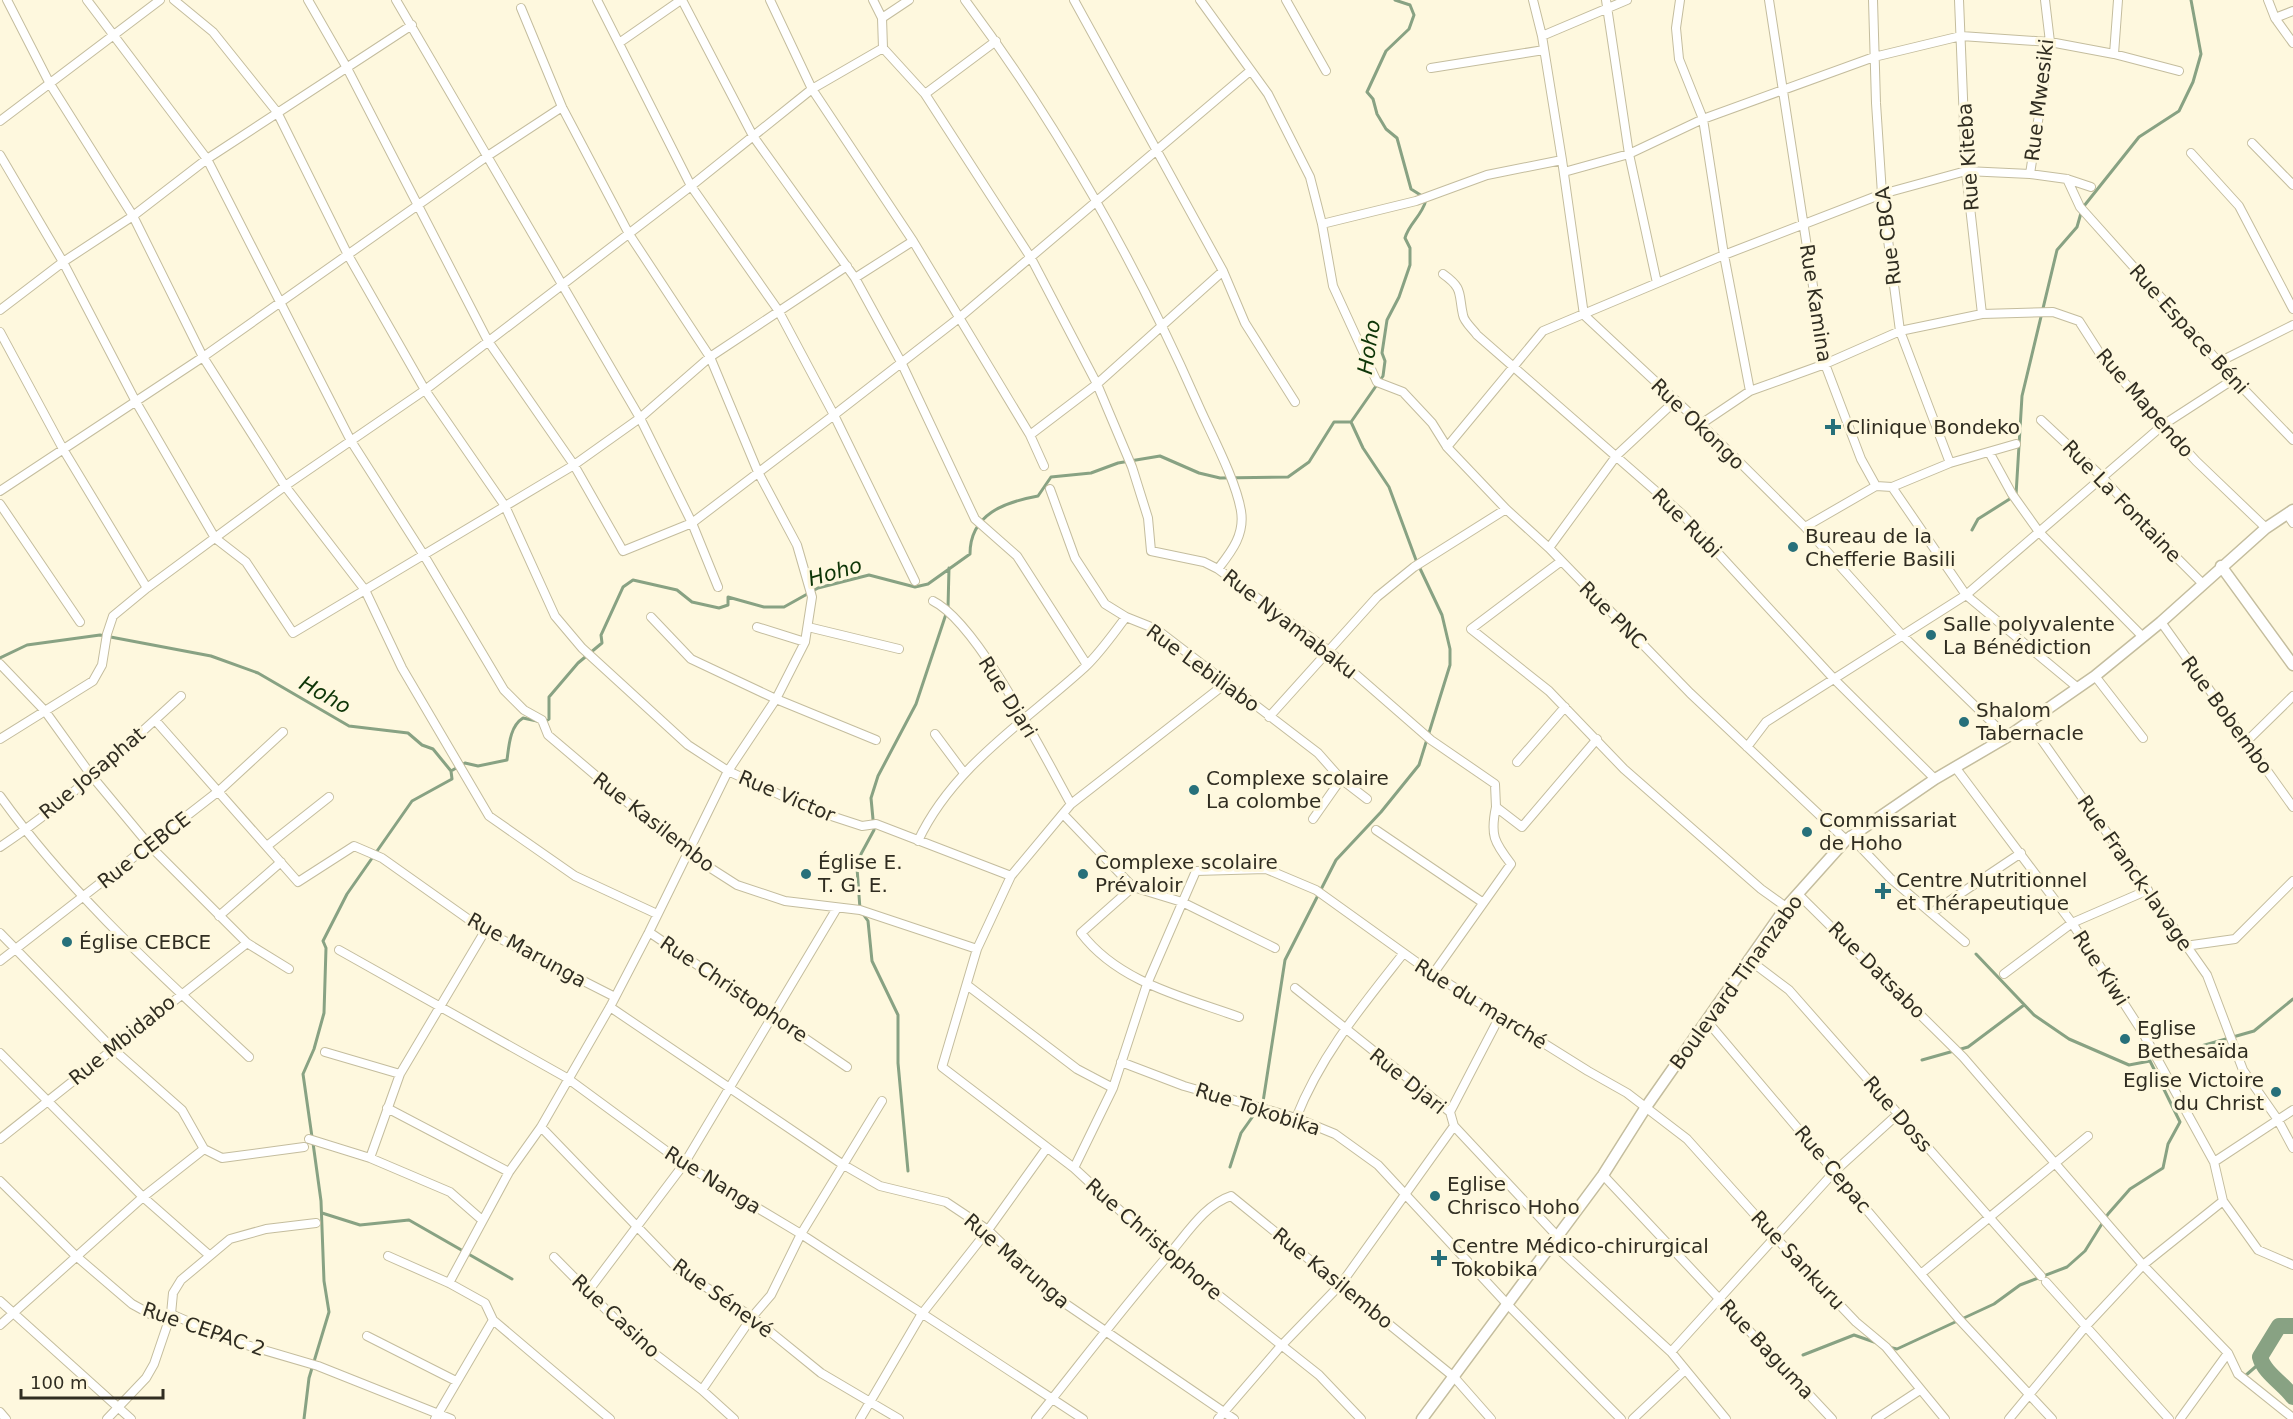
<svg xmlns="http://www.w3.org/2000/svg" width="2293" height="1419" font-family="'DejaVu Sans',sans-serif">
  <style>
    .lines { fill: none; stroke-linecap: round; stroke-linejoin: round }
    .stream { stroke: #88a283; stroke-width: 3 }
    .river { stroke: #88a283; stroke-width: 16 }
    .minor-casing { stroke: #c4bd9e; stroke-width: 10 }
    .tertiary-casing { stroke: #c4bd9e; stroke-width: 13 }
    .minor { stroke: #fff; stroke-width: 8 }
    .tertiary { stroke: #fff; stroke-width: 10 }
    .poi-dot { fill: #27707a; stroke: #fef8de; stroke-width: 2 }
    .labels { text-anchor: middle; stroke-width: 6; stroke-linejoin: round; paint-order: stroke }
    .street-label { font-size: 20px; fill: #302d21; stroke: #fef8de }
    .poi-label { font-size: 20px; fill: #302d21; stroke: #fef8de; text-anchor: start }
    .water-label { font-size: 21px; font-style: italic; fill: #0d3507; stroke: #fef8de }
  </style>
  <rect width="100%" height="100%" fill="#fef8de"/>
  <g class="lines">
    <path class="stream" d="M1395 0 1410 5 1414 15 1409 29 1386 51 1367 92 1373 99 1377 114 1386 129 1397 138 1411 189 1422 196
      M2084 206 2139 137 2179 111 2193 82 2201 54 2191 0
      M1351 422 1383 376 1385 361 1382 353 1387 320 1399 297 1410 265V248L1405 238C1409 223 1422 216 1426 200
      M1972 530 1978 519 2016 495 2022 396 2057 250 2077 227 2081 213
      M0 658 27 645 100 635 211 656 258 673 349 726 408 733 422 745 433 749 451 771
      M543 723 549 719V697L578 663 602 643 601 635 623 587 633 580 677 590 692 602 719 608 728 605V597L764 607H784L818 588 869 575 915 587 928 584 970 554C970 514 1005 502 1038 496L1051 477 1091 473 1118 463 1160 456 1199 473 1220 478 1288 477 1309 462 1334 422H1351
      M451 771 465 763 478 766 507 760C509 745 510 726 523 718L537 721
      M860 909 857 868 861 854 874 830 871 798 878 776 916 704 948 608 949 568
      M863 914 868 921 872 961 898 1015V1063L908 1171
      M1976 954 2034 1015 2069 1039 2129 1065 2150 1061
      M2159 1058 2254 1031 2293 999
      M1922 1060 1968 1047 2024 1005
      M312 1137 303 1074 314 1049 324 1013 326 948 323 941 347 894 412 801 452 779 451 771
      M1230 1167 1241 1133 1263 1102 1285 960 1336 860 1381 812 1419 765 1450 665V649L1442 615 1416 560 1389 487 1363 448 1351 422
      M322 1213 360 1225 409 1220 512 1279
      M1888 1347 1897 1349 1994 1304 2020 1285 2067 1267 2085 1251 2108 1214 2130 1189 2163 1168 2168 1144 2180 1122 2150 1061
      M1803 1355 1854 1335 1877 1343
      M2245 1376 2261 1362
      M304 1419 309 1378 329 1312 324 1281 321 1201 313 1143"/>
    <path class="river" d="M2293 1326H2279L2260 1357C2264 1373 2284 1384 2293 1397"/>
    <g class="minor-casing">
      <path id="minor" d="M7 0 50 84 133 216 203 357 285 486 365 590 402 668 489 816 575 876 657 914
        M87 0 207 159 351 441 425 557 504 690 524 710 542 720 548 735 687 853 737 885 785 901 860 910 977 949
        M174 0 213 32 277 112 348 255 425 390 505 506 555 616 582 648 688 745 728 771 813 810 862 826 876 824 1011 876
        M308 0 347 68 488 341 574 465 623 551 692 523 834 415 959 318 1250 71
        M396 0 640 418 692 523 718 587
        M597 0 691 186 778 310 834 415 915 581
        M682 0 753 136 855 278 901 362 975 519 1017 556 1087 665
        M770 0 812 89 913 241 1030 435 1044 466
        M873 0 882 18 883 48 925 94 1031 258 1097 384 1132 467 1148 518 1151 551 1204 562 1218 569 1329 651 1431 740 1495 784 1496 807 1522 827 1597 739
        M965 0C1056 122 1136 263 1197 402 1210 432 1236 480 1241 511 1245 535 1231 552 1218 569
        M1074 0 1223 271 1245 323 1295 402
        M1200 0 1268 94 1310 177 1322 224 1333 286 1377 382 1403 392 1432 423 1447 447 1506 509 1549 548 1690 693 1846 840
        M1286 0 1326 71
        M1533 0 1542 36 1562 160 1584 315 1701 424 1805 527 1902 635 2007 737
        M1606 0 1629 154 1657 283
        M1680 0 1676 28 1679 59 1703 119 1724 255 1750 391
        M1769 0 1825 364 1861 459 1876 486 1892 487 1966 595 2078 688
        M1873 0 1876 103 1882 194 1900 331 1950 463
        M1959 0 1966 171 1982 314
        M2268 0 2275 18 2293 43
        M882 18 909 0
        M2275 18 2293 11
        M1542 36 1627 0
        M619 43 681 0
        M2114 54 2118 0
        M1431 68 1544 50
        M925 94 996 41
        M0 121 160 0
        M2252 143 2293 185
        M2191 153 2239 206 2293 309
        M0 155 63 262 136 402 215 538 246 562 293 633 574 465 640 418 710 357 847 266
        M1564 172 1629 154 1703 119 1874 57 1961 36 2050 42 2114 54 2179 71
        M2030 174 2050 42 2045 0
        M2067 179 2080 207 2234 379 2293 440
        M1322 224 1416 201 1487 175 1562 160
        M1443 274C1464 289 1458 293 1463 315 1464 322 1473 329 1477 335L1682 514 1835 680 1935 779
        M855 278 913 241
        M0 310 63 262 133 216 207 159 412 25
        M0 332 63 449 147 588
        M2219 362 2293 325
        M2041 420 2102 477 2165 546 2202 583
        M1701 424 1750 391 1825 364 1900 331 1982 314 2053 312 2079 321 2104 360 2196 461 2266 528
        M1030 435 1097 384 1223 271
        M1447 447 1543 331 1724 255 1882 194 1966 171 2030 174 2067 179 2091 187
        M1989 452 2012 494 2039 532 2143 637
        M1892 487 1950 463 2016 444
        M1050 489 1075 558 1105 604 1126 617 1156 629 1318 753 1341 779 1367 799
        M0 491 203 357 486 157 562 107
        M0 504 80 622
        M2287 514 2293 523
        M1805 527 1876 486
        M1549 548 1617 455 1675 401
        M1560 562 1471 629 1549 691 1624 769 1761 889 1786 907
        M933 601C978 623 1044 756 1071 804
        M651 617 691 659 776 699 876 740
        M2161 622 2293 807
        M757 627 805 642
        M808 627 899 649
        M0 664 45 711 91 775 150 846 247 943 289 969
        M2095 676 2143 738
        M1225 684 1071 804 1011 876 977 949 942 1067 1074 1168 1168 1255 1319 1375 1361 1419
        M1269 717 1377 597 1414 567 1506 509
        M155 720 298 882 354 846 382 858 485 931 615 997
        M2029 722 2207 975 2243 1070 2278 1120 2293 1148
        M935 734 964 773
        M0 739 93 681 102 665 107 634 113 616 147 588 285 486 425 390 691 186 812 89 883 48
        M2246 742 2293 696
        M1747 747 1766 722 1966 595 2163 425 2234 379
        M1517 762 1565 707
        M1955 767 2072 923 2143 1033 2214 1162 2223 1201 2258 1250 2293 1265
        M0 796C70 894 161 975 249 1057
        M1063 814 1133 887 1182 902 1275 948
        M1313 819 1341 779
        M1376 830 1482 902
        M1850 836 1890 878 1965 942
        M918 841C953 766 1026 721 1085 667 1100 653 1113 634 1126 617
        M267 846 329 797
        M0 847C65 804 124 748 181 696
        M1133 887 1081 933C1118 982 1183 997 1239 1017
        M1798 894 1963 1057 2143 1265 2228 1353 2238 1374 2293 1418
        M1933 912 2021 853
        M219 916 281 862
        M649 932 847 1067
        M0 933 113 1049 182 1110 204 1149
        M2185 946 2235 939 2293 881
        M339 950 567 1078 684 1164 801 1234 1083 1419
        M1748 959 1789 990 2041 1276
        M0 961 220 790 283 732
        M1433 974 1511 864C1494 842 1490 835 1496 807
        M2004 974 2072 923 2148 890
        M967 985 1077 1069 1113 1088
        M1295 988 1450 1112 1454 1126 1558 1237
        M610 1007 842 1164 880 1186 946 1202 988 1230 1060 1300 1234 1419
        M1707 1021 1958 1318 2052 1419
        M325 1052 400 1074
        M0 1053 143 1197 209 1255
        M1121 1062 1184 1086 1296 1118 1335 1134 1378 1165 1508 1305 1621 1419
        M387 1108 509 1172
        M1450 1112 1500 1016
        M1296 1118C1321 1055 1362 1006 1403 954
        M541 1127 678 1269 752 1317 821 1373 899 1419
        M0 1139 247 943
        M309 1139 370 1158 450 1192 482 1220
        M204 1149 222 1158 304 1147
        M370 1158 400 1074 485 931
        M2214 1162 2293 1110
        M1074 1168 1113 1088 1147 984 1196 871 1266 869 1316 890 1433 974 1588 1071 1627 1093 1687 1139 1774 1236 1856 1322 1886 1347 1945 1419
        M1603 1175 1832 1419
        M0 1181 76 1256 132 1304 152 1315 171 1314 233 1341 318 1366 451 1419
        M1553 1244 1671 1352 1726 1419
        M388 1256 449 1283 485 1303 493 1320 610 1419
        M554 1257 633 1337 702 1390 734 1419
        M1922 1273 2088 1136
        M2046 1282 2169 1419
        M449 1283 509 1172 541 1127 610 1007 649 932 728 771 776 699 805 642 812 597 797 545 758 472 710 357 629 234 562 107 521 8
        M589 1290 684 1164 837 908
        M0 1301 131 1419
        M0 1325 143 1197 204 1149
        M367 1336 456 1381
        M1671 1352 1835 1171 1898 1114
        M702 1390 752 1317 771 1295 801 1234 882 1101
        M0 1412 6 1419
        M107 1419 146 1378 154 1364 171 1314 173 1293 181 1280 230 1239 266 1229 316 1223
        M435 1419 493 1320
        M860 1419 921 1315 988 1230 1046 1149
        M1036 1419C1081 1363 1124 1306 1171 1252 1188 1232 1206 1204 1231 1196L1454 1377 1491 1419
        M1218 1419 1280 1347 1341 1284 1454 1126
        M1633 1419 1685 1370
        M1876 1419 1920 1390
        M2009 1419 2086 1326 2143 1265 2223 1201
        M2180 1419 2228 1353"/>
    </g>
    <g class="tertiary-casing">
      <path id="tertiary" d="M2221 566 2293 665
        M1422 1419 1603 1175 1646 1107 1786 907 1846 840 1935 779 2007 737 2095 676 2161 622 2266 528 2293 510"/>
    </g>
    <use href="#minor" class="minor"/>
    <use href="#tertiary" class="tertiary"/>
  </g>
  <g class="poi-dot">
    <path d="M1830 418h6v6h6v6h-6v6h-6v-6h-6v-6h6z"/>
    <circle cx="1793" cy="547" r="6"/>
    <circle cx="1931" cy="635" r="6"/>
    <circle cx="1964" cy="722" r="6"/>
    <circle cx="1194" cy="790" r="6"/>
    <circle cx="1807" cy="832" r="6"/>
    <circle cx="806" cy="874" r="6"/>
    <circle cx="1083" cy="874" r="6"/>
    <path d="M1880 882h6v6h6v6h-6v6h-6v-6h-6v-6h6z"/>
    <circle cx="67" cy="942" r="6"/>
    <circle cx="2125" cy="1039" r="6"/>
    <circle cx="2276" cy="1092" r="6"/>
    <circle cx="1435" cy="1196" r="6"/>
    <path d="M1436 1249h6v6h6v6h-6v6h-6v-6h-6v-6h6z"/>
  </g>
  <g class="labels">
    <g class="street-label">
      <text transform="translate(2039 100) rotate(-83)" y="7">Rue Mwesiki</text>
      <text transform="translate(1968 157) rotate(-94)" y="7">Rue Kiteba</text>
      <text transform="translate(1888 236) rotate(-97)" y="7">Rue CBCA</text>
      <text transform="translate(1816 303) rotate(81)" y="7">Rue Kamina</text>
      <text transform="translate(2189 329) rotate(48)" y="7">Rue Espace Béni</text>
      <text transform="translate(2145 403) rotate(49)" y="7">Rue Mapendo</text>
      <text transform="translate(1698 424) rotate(44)" y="7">Rue Okongo</text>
      <text transform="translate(2122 501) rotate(46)" y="7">Rue La Fontaine</text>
      <text transform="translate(1687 523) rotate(45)" y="7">Rue Rubi</text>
      <text transform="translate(1613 615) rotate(45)" y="7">Rue PNC</text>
      <text transform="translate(1290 624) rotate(38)" y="7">Rue Nyamabaku</text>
      <text transform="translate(1203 668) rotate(36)" y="7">Rue Lebiliabo</text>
      <text transform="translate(1008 697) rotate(58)" y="7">Rue Djari</text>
      <text transform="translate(2227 715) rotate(54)" y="7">Rue Bobembo</text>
      <text transform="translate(92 773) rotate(-40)" y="7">Rue Josaphat</text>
      <text transform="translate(787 796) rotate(23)" y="7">Rue Victor</text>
      <text transform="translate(654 822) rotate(38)" y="7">Rue Kasilembo</text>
      <text transform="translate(144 850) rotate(-38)" y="7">Rue CEBCE</text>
      <text transform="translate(2135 873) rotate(55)" y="7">Rue Franck-lavage</text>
      <text transform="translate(527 950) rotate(29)" y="7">Rue Marunga</text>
      <text transform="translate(2101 968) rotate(57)" y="7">Rue Kiwi</text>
      <text transform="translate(1877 970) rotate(45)" y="7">Rue Datsabo</text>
      <text transform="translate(1736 982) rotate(-54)" y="7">Boulevard Tinanzabo</text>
      <text transform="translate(734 989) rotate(34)" y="7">Rue Christophore</text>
      <text transform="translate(1481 1004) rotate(32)" y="7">Rue du marché</text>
      <text transform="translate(122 1040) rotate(-39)" y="7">Rue Mbidabo</text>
      <text transform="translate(1408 1081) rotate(39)" y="7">Rue Djari</text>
      <text transform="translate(1258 1109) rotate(18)" y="7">Rue Tokobika</text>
      <text transform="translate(1898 1114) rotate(49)" y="7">Rue Doss</text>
      <text transform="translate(1833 1169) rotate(50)" y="7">Rue Cepac</text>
      <text transform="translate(713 1180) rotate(32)" y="7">Rue Nanga</text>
      <text transform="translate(1154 1239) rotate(41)" y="7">Rue Christophore</text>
      <text transform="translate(1798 1260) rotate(47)" y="7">Rue Sankuru</text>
      <text transform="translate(1017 1261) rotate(41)" y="7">Rue Marunga</text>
      <text transform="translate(1333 1278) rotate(39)" y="7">Rue Kasilembo</text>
      <text transform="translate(723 1298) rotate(36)" y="7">Rue Sénevé</text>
      <text transform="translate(616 1316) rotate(43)" y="7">Rue Casino</text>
      <text transform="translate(204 1329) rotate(19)" y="7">Rue CEPAC 2</text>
      <text transform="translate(1767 1349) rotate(47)" y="7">Rue Baguma</text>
    </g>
    <g class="poi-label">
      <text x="1846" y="434">Clinique Bondeko</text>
      <text x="1805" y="543">Bureau de la<tspan x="1805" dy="23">Chefferie Basili</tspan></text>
      <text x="1943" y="631">Salle polyvalente<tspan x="1943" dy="23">La Bénédiction</tspan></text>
      <text x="1976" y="717">Shalom<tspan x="1976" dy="23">Tabernacle</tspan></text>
      <text x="1206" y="785">Complexe scolaire<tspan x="1206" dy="23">La colombe</tspan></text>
      <text x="1819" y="827">Commissariat<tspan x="1819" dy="23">de Hoho</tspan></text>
      <text x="818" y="869">Église E.<tspan x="818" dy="23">T. G. E.</tspan></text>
      <text x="1095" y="869">Complexe scolaire<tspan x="1095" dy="23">Prévaloir</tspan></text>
      <text x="1896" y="887">Centre Nutritionnel<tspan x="1896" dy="23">et Thérapeutique</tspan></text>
      <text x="79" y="949">Église CEBCE</text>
      <text x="2137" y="1035">Eglise<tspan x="2137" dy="23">Bethesaïda</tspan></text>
      <text x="2264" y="1087" text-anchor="end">Eglise Victoire<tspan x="2264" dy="23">du Christ</tspan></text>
      <text x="1447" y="1191">Eglise<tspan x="1447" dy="23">Chrisco Hoho</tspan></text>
      <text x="1452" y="1253">Centre Médico-chirurgical<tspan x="1452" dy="23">Tokobika</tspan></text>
    </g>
    <g class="water-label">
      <text transform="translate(1369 347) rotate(-81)" y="7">Hoho</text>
      <text transform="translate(835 572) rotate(-16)" y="7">Hoho</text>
      <text transform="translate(325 695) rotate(29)" y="7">Hoho</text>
    </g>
  </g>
  <path d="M21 1389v9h142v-9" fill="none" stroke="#302d21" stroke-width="3"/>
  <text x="30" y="1389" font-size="18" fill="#302d21" stroke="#fef8de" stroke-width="4.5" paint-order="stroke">100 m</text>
</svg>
